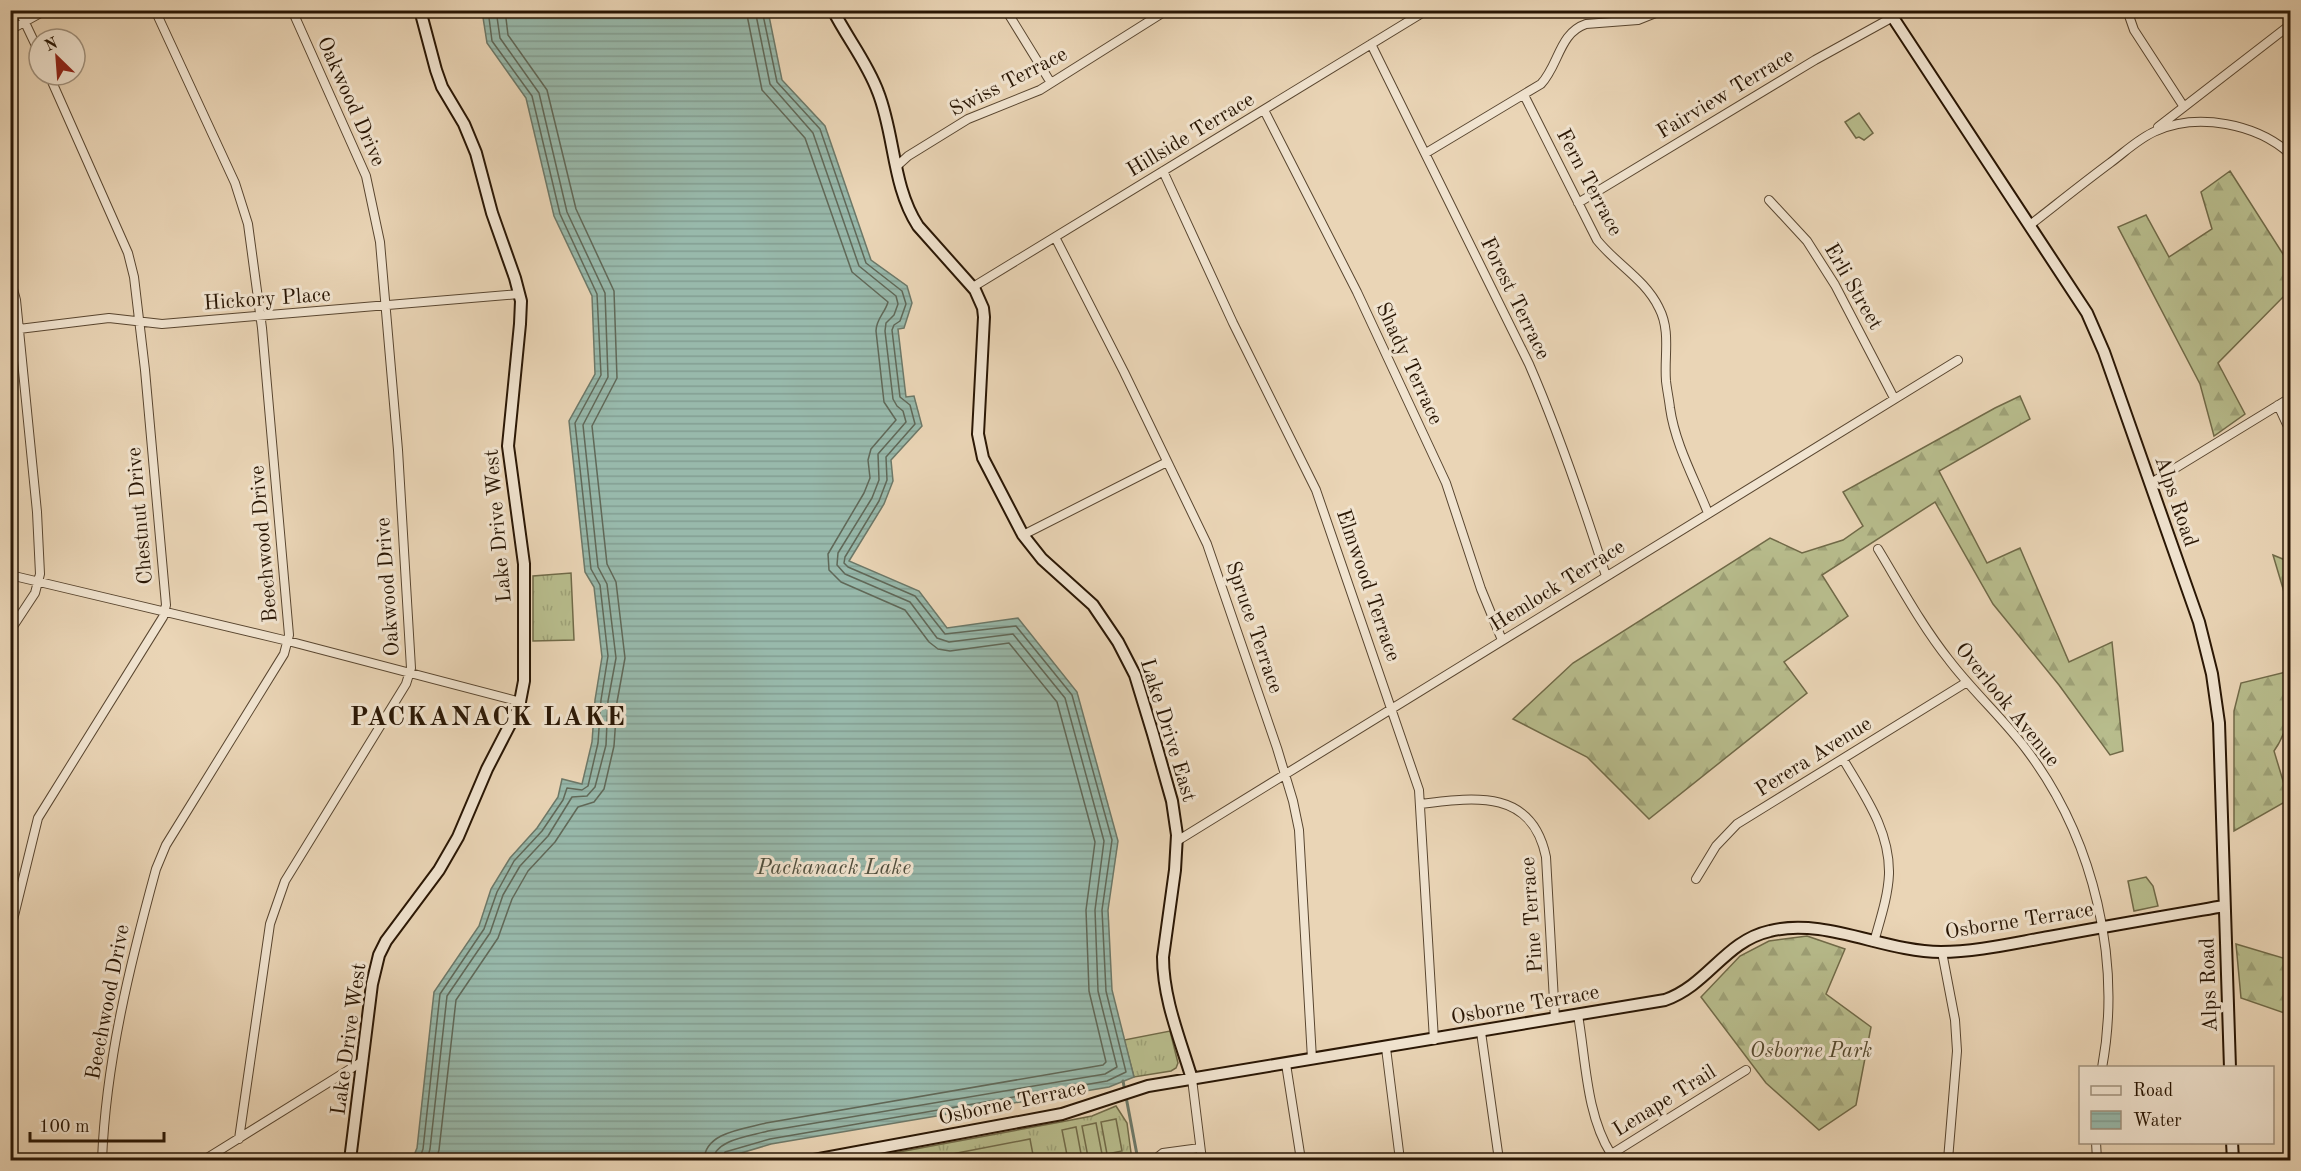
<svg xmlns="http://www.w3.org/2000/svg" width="2301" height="1171" font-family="'Old Standard TT',serif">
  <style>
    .grass { fill: url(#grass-tufts); stroke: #706a48; stroke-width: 1.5 }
    .forest { fill: url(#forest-firs); stroke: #706a48; stroke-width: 1.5 }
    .garden { fill: #b8bd8d; stroke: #706a48; stroke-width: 1.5 }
    .water { fill: url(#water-rules); stroke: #6c7868; stroke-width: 1.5 }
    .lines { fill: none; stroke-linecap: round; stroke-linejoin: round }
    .shore { stroke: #606858; stroke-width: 1.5 }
    .stream { stroke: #6c7868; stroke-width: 3 }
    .street-casing { stroke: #594630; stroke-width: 10 }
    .secondary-casing { stroke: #291604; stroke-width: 14 }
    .street { stroke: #f1e4d0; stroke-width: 8 }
    .secondary { stroke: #f1e4d0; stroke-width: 10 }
    .labels { text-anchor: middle; stroke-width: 6; stroke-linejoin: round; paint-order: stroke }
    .street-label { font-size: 21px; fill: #291604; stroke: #f1e4d0 }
    .park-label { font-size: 21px; font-style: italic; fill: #54482d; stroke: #f1e4d0 }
    .water-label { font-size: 22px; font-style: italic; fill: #504f3e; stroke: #f1e4d0 }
    .district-label { font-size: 27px; font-weight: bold; letter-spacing: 1.5px; fill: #291604; stroke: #f1e4d0 }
  </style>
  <defs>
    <pattern id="grass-tufts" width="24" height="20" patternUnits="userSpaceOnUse" patternTransform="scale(1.5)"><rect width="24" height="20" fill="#b8bd8d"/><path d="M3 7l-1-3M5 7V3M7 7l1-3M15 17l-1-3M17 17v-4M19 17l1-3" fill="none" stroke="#9ea278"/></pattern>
    <pattern id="forest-firs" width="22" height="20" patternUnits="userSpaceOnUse" patternTransform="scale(1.5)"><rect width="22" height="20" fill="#b8bd8d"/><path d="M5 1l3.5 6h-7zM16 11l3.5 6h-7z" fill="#9ea278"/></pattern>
    <pattern id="water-rules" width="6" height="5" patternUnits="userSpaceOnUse" patternTransform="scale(1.5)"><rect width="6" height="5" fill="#98b9ab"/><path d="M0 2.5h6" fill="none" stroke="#839e92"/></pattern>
  </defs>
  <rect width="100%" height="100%" fill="#ead5b6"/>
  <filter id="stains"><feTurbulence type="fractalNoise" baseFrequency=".00333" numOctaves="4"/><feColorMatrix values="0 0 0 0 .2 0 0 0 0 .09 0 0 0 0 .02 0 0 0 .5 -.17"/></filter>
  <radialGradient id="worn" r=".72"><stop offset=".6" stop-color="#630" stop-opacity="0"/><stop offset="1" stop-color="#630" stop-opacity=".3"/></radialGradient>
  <path class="grass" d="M571 573 574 640 533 641V576Z
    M1170 1031 1178 1063 1176 1068 1171 1071 1134 1077 1124 1040Z
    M1116 1106 1127 1123 1132 1160H856L1066 1121 1092 1116Z"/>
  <path class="forest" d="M2230 171 2290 265V290L2218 363 2245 414 2214 436 2200 384 2118 227 2146 215 2169 257 2212 229 2201 192Z
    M2020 396 2030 419 1939 471 1987 563 2020 548 2069 662 2112 642 2123 751 2110 755 2059 685 1993 604 1935 502 1822 575 1848 616 1784 662 1807 693 1649 819 1587 757 1513 719 1573 663 1770 538 1802 553 1843 540 1863 526 1843 492 1995 408Z
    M2273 555 2290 562V612Z
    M2290 671C2291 699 2291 728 2274 751L2284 784 2290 782V799L2234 831V711L2241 683Z
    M1807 936 1845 949 1826 994 1871 1027 1856 1105 1819 1130 1766 1083 1701 997 1740 956 1769 941Z
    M2236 944 2290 960V1015L2241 998Z"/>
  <path class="garden" d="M1859 113 1873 133 1864 140 1859 137 1856 138 1845 122Z
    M2146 877 2153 886 2158 906 2134 911 2128 881Z
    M1116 1119 1122 1151 1107 1154 1101 1122Z
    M1096 1123 1102 1154 1088 1157 1082 1126Z
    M1076 1127 1082 1159 1068 1160 1062 1130Z
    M1030 1139 1034 1160H921Z"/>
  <path class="water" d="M482 11H768L782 80 825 126 871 260 907 286 912 303 904 328 898 329 906 397 914 396 922 426 891 460 893 481 884 504 849 561 919 591 947 628 1018 618 1077 692 1118 841 1108 910 1112 990 1134 1077 1109 1087 771 1144 718 1160H412L417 1148 434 992 479 926 491 889 510 858 537 828 558 797 562 779 582 784 592 742 595 700 602 657 594 587 585 572 569 421 595 374 592 296 554 216 526 98 487 43Z"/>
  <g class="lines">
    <path class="shore" d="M419 1160 423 1149 440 994 484 929 497 892 514 861 542 831 563 800 567 788 582 790 588 786 598 743 601 700 608 656 600 585 591 569 575 423 601 375 597 294 560 214 532 96 492 41 488 10
      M427 1160 430 1149 447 996 490 933 503 895 520 866 548 836 572 797 587 796 595 787 606 745 608 701 616 658 607 584 598 567 583 425 608 377 605 293 567 212 539 93 500 38 496 10
      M436 1160 439 1150 456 1000 498 938 512 899 528 871 555 842 578 807 594 802 604 789 614 746 617 702 625 658 616 582 607 564 592 426 617 378 614 291 576 209 547 90 508 35 505 10
      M704 1160C705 1132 744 1129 766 1123L1103 1065 1106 1062 1089 991 1086 910 1095 842 1057 702 1009 643 950 651 938 649 929 642 905 610 841 582 829 570 828 554 864 493 870 478 868 460 871 449 896 420 884 402 876 331C876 319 885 313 888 302L852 272 805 138 762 90 746 10
      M713 1160C715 1139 752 1136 768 1131L1105 1074 1117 1067 1098 991 1095 910 1104 841 1065 698 1013 634 949 642 937 638 910 602 845 574 837 565 838 553 872 498 879 480 878 454 906 422 903 411 897 406 893 399 885 331 886 323 894 315 898 304 896 296 859 266 813 133 770 84 755 10
      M721 1160 725 1152 770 1139 1107 1081 1126 1072 1106 991 1102 910 1112 840 1072 695 1016 626 945 634 915 596 848 567 844 563 845 557 879 501 887 480 886 457 915 424 910 405 900 397 892 330 894 325 900 321 906 304 902 291 866 263 820 129 777 82 762 10"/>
    <path class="stream" d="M1123 1081 1138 1160"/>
    <g class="street-casing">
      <path id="street" d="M19 10 39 52
        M1006 10 1051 83
        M2127 10 2134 30 2184 107
        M10 30 46 10
        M1371 44 1529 364C1559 433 1583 504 1606 576
        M1524 95 1597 240C1616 264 1645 279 1659 308 1671 331 1664 356 1666 381 1667 390 1669 399 1670 408 1675 444 1695 480 1708 513
        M1264 110 1357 292 1446 483 1481 589 1502 640
        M2158 127 2290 25
        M1426 153 1541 84C1559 65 1559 33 1586 24L1638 20 1663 10
        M897 166 908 156 968 119 1040 90 1167 10
        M1163 171 1233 323 1316 490 1419 790 1434 1040
        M1769 200 1807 241 1835 285 1894 398
        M1578 203 1815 60 1893 17
        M2030 225C2057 204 2083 183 2110 163 2125 152 2139 138 2156 131 2198 112 2257 124 2290 154
        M1055 237 1124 372 1207 544 1277 748 1293 801 1299 830 1312 1059
        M10 278 16 300 37 512 40 574 35 593 10 631
        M973 287 1427 10
        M19 329 109 318 162 324 519 294
        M2278 405 2290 431
        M2151 483 2290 398
        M1023 535 1167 462
        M1878 549C1901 587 1922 626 1949 660 1974 693 2005 720 2029 753 2094 841 2122 960 2102 1068
        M10 575 288 641 521 702
        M1843 759C1864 795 1890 830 1889 874 1888 897 1880 920 1874 942
        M1420 804C1476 797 1532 789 1546 857L1555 1019
        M1177 841 1958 360
        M1696 879 1716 846 1737 824 1967 682
        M10 932 38 818 163 617 166 605 145 370 134 277 128 253 49 75
        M1942 952 1955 1020 1957 1051 1948 1160
        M1578 1015C1586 1061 1586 1114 1611 1154
        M1481 1032 1499 1160
        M1386 1048 1400 1160
        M1286 1064 1301 1160
        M1192 1079 1202 1160
        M239 1139 270 924 285 881 406 684 411 668 398 450 380 242 366 176 292 10
        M2096 1142 2097 1160
        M102 1160C106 1061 130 964 156 869L166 845 284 654 289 635 262 328 248 224 235 183 155 10
        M204 1160 363 1061
        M1154 1160 1163 1153 1200 1148
        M1602 1160 1746 1070"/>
    </g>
    <g class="secondary-casing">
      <path id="secondary" d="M833 10C847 38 867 62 878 92 895 135 892 186 918 226L975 290 983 308 984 317 978 434 983 458 1023 535 1042 559 1093 605 1118 642 1135 675 1153 734 1172 801 1177 835 1175 870 1163 957C1163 999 1180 1039 1192 1079
        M1888 10 2087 313 2104 352 2199 622 2212 674 2219 723 2230 1068
        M2232 1142 2233 1160
        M350 1160 372 984 379 955 386 941 439 870 458 837 487 769 519 707 524 681V564L508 446 520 324 521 301 515 278 492 213 476 153 464 124 442 87 436 70 420 10
        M814 1160 1062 1114 1148 1086 1665 1000C1708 985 1725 941 1770 931 1825 917 1884 952 1941 952 1976 952 2014 943 2049 937 2107 926 2166 916 2224 906"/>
    </g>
    <use href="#street" class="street"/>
    <use href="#secondary" class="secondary"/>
  </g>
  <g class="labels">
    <g class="street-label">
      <text transform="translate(1008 81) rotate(-27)" y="7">Swiss Terrace</text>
      <text transform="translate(1725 93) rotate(-31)" y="7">Fairview Terrace</text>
      <text transform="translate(352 101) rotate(66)" y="7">Oakwood Drive</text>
      <text transform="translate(1190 134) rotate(-31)" y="7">Hillside Terrace</text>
      <text transform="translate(1590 182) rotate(62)" y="7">Fern Terrace</text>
      <text transform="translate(1854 286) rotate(60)" y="7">Erli Street</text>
      <text transform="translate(267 298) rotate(-4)" y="7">Hickory Place</text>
      <text transform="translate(1516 298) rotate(64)" y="7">Forest Terrace</text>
      <text transform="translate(1410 363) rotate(65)" y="7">Shady Terrace</text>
      <text transform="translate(2177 501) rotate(71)" y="7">Alps Road</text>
      <text transform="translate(139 516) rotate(-95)" y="7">Chestnut Drive</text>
      <text transform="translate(497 526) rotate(-95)" y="7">Lake Drive West</text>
      <text transform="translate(263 544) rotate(-95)" y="7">Beechwood Drive</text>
      <text transform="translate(1369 585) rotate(71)" y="7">Elmwood Terrace</text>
      <text transform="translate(1557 585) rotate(-32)" y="7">Hemlock Terrace</text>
      <text transform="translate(387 587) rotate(-94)" y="7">Oakwood Drive</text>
      <text transform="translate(1255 627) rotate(71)" y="7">Spruce Terrace</text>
      <text transform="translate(2008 704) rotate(51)" y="7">Overlook Avenue</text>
      <text transform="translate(1169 730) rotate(73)" y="7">Lake Drive East</text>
      <text transform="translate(1813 756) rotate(-32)" y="7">Perera Avenue</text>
      <text transform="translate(1531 915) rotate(-94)" y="7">Pine Terrace</text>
      <text transform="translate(2019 920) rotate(-9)" y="7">Osborne Terrace</text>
      <text transform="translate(2208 985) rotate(-92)" y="7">Alps Road</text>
      <text transform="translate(107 1002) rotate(-79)" y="7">Beechwood Drive</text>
      <text transform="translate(1525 1004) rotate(-10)" y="7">Osborne Terrace</text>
      <text transform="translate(348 1039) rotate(-82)" y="7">Lake Drive West</text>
      <text transform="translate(1664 1100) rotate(-32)" y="7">Lenape Trail</text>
      <text transform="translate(1012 1102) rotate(-12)" y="7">Osborne Terrace</text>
    </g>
    <g class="park-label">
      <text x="1811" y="1057">Osborne Park</text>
    </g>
    <g class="water-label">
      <text x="834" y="874">Packanack Lake</text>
    </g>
    <g class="district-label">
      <text x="488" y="725">PACKANACK LAKE</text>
    </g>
  </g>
  <rect width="2301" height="1171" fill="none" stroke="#ead5b6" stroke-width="36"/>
  <rect x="12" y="12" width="2277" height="1147" fill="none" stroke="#291604" stroke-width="3"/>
  <rect x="18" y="18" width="2265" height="1135" fill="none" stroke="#291604" stroke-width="1.5"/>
  <rect x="2079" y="1066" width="195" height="78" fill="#f1e4d0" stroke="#a1927e" stroke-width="1.5"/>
  <rect x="2091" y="1086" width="30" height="9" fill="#f1e4d0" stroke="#a1927e" stroke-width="1.5"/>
  <text x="2133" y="1096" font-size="18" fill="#291604">Road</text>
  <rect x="2091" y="1111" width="30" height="18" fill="url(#water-rules)" stroke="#a1927e" stroke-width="1.5"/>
  <text x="2133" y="1126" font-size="18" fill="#291604">Water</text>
  <g transform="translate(57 57) rotate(335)"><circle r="28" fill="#f1e4d0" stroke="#a1927e" stroke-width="1.5"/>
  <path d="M0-4.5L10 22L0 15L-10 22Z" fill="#8f2418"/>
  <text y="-9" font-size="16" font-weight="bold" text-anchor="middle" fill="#291604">N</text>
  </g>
  <path d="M30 1132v9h134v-9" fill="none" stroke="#291604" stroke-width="3"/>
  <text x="39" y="1132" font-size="18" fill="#291604" stroke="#f1e4d0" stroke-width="4.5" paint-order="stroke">100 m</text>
  <rect width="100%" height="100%" filter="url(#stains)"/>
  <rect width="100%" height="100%" fill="url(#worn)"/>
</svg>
